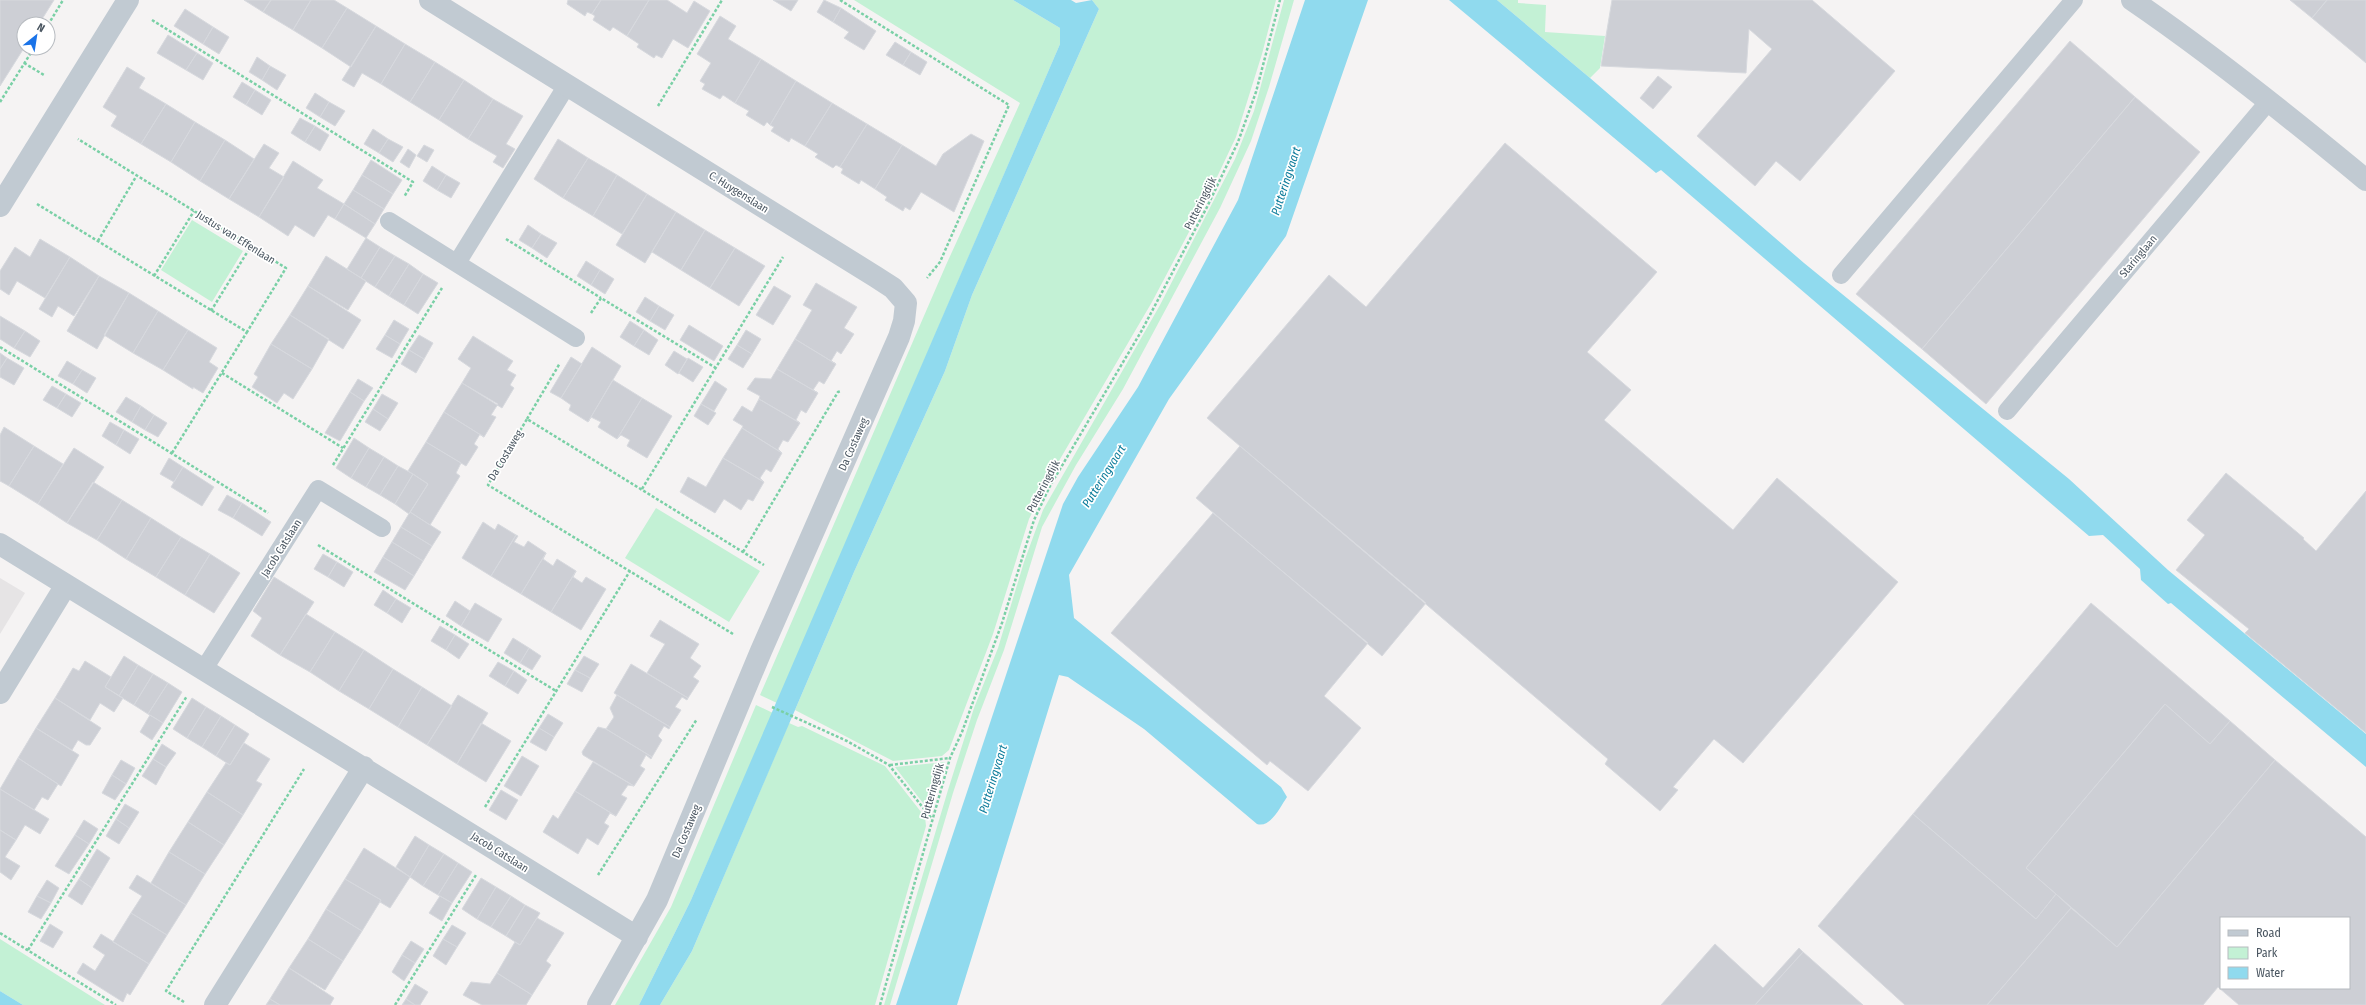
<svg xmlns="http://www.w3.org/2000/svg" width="2366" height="1005" font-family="'Fira Sans Condensed',sans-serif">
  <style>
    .education { fill: #e6e4e5 }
    .green { fill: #c3f1d5 }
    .water { fill: #90daee }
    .building { fill: #cdcfd5; stroke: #d7d9de; fill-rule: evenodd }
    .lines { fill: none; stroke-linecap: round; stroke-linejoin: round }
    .path { stroke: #7ad0a6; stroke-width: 2.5; stroke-dasharray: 3 2; stroke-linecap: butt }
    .service { stroke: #c1cad2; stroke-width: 18 }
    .minor { stroke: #c1cad2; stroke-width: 22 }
    .tertiary { stroke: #c1cad2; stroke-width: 22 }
    .labels { text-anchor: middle; stroke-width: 3.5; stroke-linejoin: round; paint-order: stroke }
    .street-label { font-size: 11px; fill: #4a5661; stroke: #fff }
    .water-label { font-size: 12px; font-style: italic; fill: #0c7c9b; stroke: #fff }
  </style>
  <rect width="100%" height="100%" fill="#f5f3f3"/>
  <path class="education" d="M0 578 25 593 0 634Z"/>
  <path class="green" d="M854 0H1013L1060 28V44L777 703 760 695 946 265 1020 103Z
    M1092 0H1276L1262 54 1236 137 1208 196 1152 302 1056 466 1029 519 993 634 949 750 942 756 893 761 795 710 854 572 945 371 972 295 1099 9Z
    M1284 0H1294L1269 87 1251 141 1220 208 1123 389 1076 465 1042 527 1004 650 977 720 953 793 890 1005H884L948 790 974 708 998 648 1024 562 1043 510 1160 305 1235 159 1254 111Z
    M1497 0H1518V3L1546 5 1545 32 1605 36 1600 68 1590 78Z
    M192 220 243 251 212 302 161 270Z
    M656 508 760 571 729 622 625 558Z
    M756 705 773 713 691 900 639 1005H615L671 907Z
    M789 723 798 727 802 726 885 766 925 817 926 826 875 1005H660L692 951Z
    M945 762 930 812 895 767Z
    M0 939 105 1005H23L0 991Z"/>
  <path class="water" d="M1013 0H1071L1076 3 1092 0 1099 9 972 295 945 371 854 572 692 951 660 1005H639L691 900 1060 44V28Z
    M1305 0H1368L1286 236 1169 399 1069 575 1074 618 1281 787 1287 797C1280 807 1271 828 1257 824L1144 729 1068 677 1059 675 957 1005H896L1063 504 1078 477 1138 387 1238 200Z
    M1449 0H1497L1590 78 1804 263 2069 479 2168 570 2366 734V767L2171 603 2168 604 2141 580 2140 569 2103 535 2089 536 1661 170 1656 173Z
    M0 991 23 1005H0Z"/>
  <path class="building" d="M0 0H54L39 24H24V48L0 86Z
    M244 0H271L263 12Z
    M271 0H311L293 30 263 12Z
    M311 0H334L347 8 322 48 293 30Z
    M568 0H601L592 14 587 12 585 16 567 4Z
    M601 0H649L627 36 613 27 610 31 593 20 595 16 592 14Z
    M649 0H667L687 13 694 1 710 11 688 48 673 39 662 58 656 55 654 58 637 47 639 44 627 36Z
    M773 0H798L791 11Z
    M824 0 841 8 833 22 817 12Z
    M1612 0H1812L1895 71 1800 181 1776 161 1755 186 1697 136 1772 49 1749 29 1746 73 1601 66Z
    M2290 0H2327L2312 18Z
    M2327 0H2366V63L2312 18Z
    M347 8 376 26 351 67 322 48Z
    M841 8 876 31 864 50 844 38 849 32 833 22Z
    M185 9 213 27 203 44 174 26Z
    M720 16 736 26 728 39 761 59 735 103 723 95 720 99 702 89 705 84 700 81 711 63 697 54Z
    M376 26 405 44 381 84 362 73 354 87 342 80Z
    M213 27 229 37 219 54 203 44Z
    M168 35 197 53 186 70 157 53Z
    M2070 41 2135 97 1922 349 1856 294Z
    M895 42 911 52 903 65 886 55Z
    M405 44 435 62 410 102 381 84Z
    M911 52 927 62 920 75 903 65Z
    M197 53 213 63 203 80 186 70Z
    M257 57 270 66 262 80 249 72Z
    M761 59 796 81 770 125 767 122 764 126 746 115 749 111 735 103Z
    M435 62 464 80 439 120 410 102Z
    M270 66 286 75 277 90 262 80Z
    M127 67 145 78 139 88 166 104 141 144 111 126 117 116 103 107Z
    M1658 76 1672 87 1653 109 1640 98Z
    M464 80 493 99 468 139 439 120Z
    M796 81 832 103 805 146 791 138 789 142 771 131 774 127 770 125Z
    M242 82 255 90 246 105 233 97Z
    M255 90 271 100 262 115 246 105Z
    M315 93 329 102 320 117 306 108Z
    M2135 97 2200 152 1986 404 1922 349Z
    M493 99 523 116 506 144 515 149 503 168 493 162 497 156 468 139Z
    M329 102 345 111 335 126 320 117Z
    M832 103 867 124 840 167 836 165 833 168 815 157 818 154 805 146Z
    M166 104 195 122 171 162 141 144Z
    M300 118 315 126 305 142 291 133Z
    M195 122 225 140 200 181 171 162Z
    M867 124 902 145 875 189 861 180 859 184 841 173 843 169 840 167Z
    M315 126 329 135 320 151 305 142Z
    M373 129 388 139 379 153 364 144Z
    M971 134 984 141 954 212 921 192 910 210 905 207 903 211 885 200 887 197 875 189 902 145 936 166 943 154Z
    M388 139 403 147 393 162 379 153Z
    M558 139 588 158 563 198 534 179Z
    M225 140 254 159 229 199 200 181Z
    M1505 143 1657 272 1587 352 1631 390 1604 420 1733 530 1777 478 1898 582 1743 763 1714 739 1673 787 1678 790 1660 811 1605 764 1608 759 1207 418 1329 275 1366 307Z
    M264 144 279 153 269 168 284 177 259 217 229 199Z
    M424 145 434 150 427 162 417 156Z
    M408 149 416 155 409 168 400 162Z
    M588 158 617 175 593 216 563 198Z
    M371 160 402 180 393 194 362 175Z
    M293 161 323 180 317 188 344 204 335 219 328 215 314 237 295 225 288 236 259 217Z
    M432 166 446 175 437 190 423 181Z
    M362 175 393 194 384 209 353 190Z
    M446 175 460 183 451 198 437 190Z
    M617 175 647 194 622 234 593 216Z
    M353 190 384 209 375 224 344 204Z
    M647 194 676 212 645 263 616 245Z
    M344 204 375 224 366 238 335 219Z
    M676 212 705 230 681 270 652 252Z
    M528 225 541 234 532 248 519 240Z
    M705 230 735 248 710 288 681 270Z
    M541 234 557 243 547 258 532 248Z
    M366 238 380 247 361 278 347 269Z
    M40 239 70 257 45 298 17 281 9 295 0 289V271L15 247 30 257Z
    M380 247 395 256 375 287 361 278Z
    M735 248 765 266 739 306 710 288Z
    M326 256 366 281 348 310 308 286Z
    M395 256 409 264 389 296 375 287Z
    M70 257 99 276 74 316 58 306 52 317 39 309Z
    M586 261 600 270 591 285 577 276Z
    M409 264 423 274 404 305 389 296Z
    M600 270 614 279 605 294 591 285Z
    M423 274 438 283 418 314 404 305Z
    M99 276 129 293 97 349 67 331Z
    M816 283 857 307 844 328 854 334 841 354 837 351 831 361 836 364 795 339 812 310 803 305Z
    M308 286 361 320 343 349 290 315Z
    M774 286 791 296 773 325 756 315Z
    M129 293 158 311 133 353 104 335Z
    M645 297 659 306 650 321 636 312Z
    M659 306 674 315 665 330 650 321Z
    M158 311 188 330 163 370 133 353Z
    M290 315 329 339 312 369 271 344Z
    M0 316 25 331 14 348 0 339Z
    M394 320 409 329 400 344 385 335Z
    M630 321 644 330 634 346 620 337Z
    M689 325 723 346 714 361 680 340Z
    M188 330 217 348 209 362 218 368 203 393 193 387V389L163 370Z
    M644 330 658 340 649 355 634 346Z
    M746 330 761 339 752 354 737 345Z
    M25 331 40 341 30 357 14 348Z
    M385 335 400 344 392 358 376 349Z
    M419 335 433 343 424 359 409 350Z
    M473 336 513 361 507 370 516 375 510 385 514 388 502 408 462 383 471 368 458 359Z
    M795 339 836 364 824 384 819 381 813 390 818 393 777 369Z
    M271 344 312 369 293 399 284 393 277 403 252 387 258 377 254 374Z
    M737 345 752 354 743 368 728 359Z
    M592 347 621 366 588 422 569 410 571 405 561 398Z
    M409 350 424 359 416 373 401 364Z
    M674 351 687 359 678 374 665 365Z
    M0 353 7 358 0 369Z
    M571 357 582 364 561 398 550 392Z
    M7 358 24 368 14 385 0 377V369Z
    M688 358 703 367 693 382 679 373Z
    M67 361 82 370 73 384 58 376Z
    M777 369 818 393 806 413 801 410 796 420 800 423 759 399 760 396 747 389 755 378 771 379Z
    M82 370 96 378 87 393 73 384Z
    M358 379 373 388 364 401 350 392Z
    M613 380 642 398 617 439 598 427 601 422 591 417 588 422Z
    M715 381 727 389 714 411 701 404Z
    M462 383 498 404 491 415 496 417 484 437 444 412Z
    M52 386 66 394 57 408 43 400Z
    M350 392 364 401 340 441 325 433Z
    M66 394 81 403 72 417 57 408Z
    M382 394 398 403 388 419 373 409Z
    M126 397 141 406 132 422 116 412Z
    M642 398 672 416 647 458 627 446 630 440 621 435 617 439Z
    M759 399 800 423 788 442 783 440 778 449 782 453 742 428 743 426 733 420 742 406 752 412Z
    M701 404 716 413 708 425 694 416Z
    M141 406 154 415 145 430 132 422Z
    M373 409 388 419 380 431 365 422Z
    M444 412 484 437 480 434 474 444 478 447 466 466 426 442Z
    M154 415 167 423 158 437 145 430Z
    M110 422 124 430 116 445 102 436Z
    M4 427 34 446 9 486 0 481V435Z
    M742 428 782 453 771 472 766 469 760 478 764 482 723 458Z
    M124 430 139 439 130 454 116 445Z
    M354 438 369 448 351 478 336 468Z
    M426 442 461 463 456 473 460 476 430 525 410 512 428 484 408 471Z
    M34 446 63 464 38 504 9 486Z
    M1240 446 1426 603 1382 656 1196 498Z
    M74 448 104 467 67 523 38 504Z
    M369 448 384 457 366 487 351 478Z
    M384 457 398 466 380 495 366 487Z
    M169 458 183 467 174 482 160 474Z
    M723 458 764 482 753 501 748 499 741 510 724 499 715 513 680 492 688 477 706 487Z
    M398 466 413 474 395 504 380 495Z
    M183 467 214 487 202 506 171 487Z
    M2226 473 2304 538 2303 539 2316 551 2366 491V733L2245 633 2249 629 2176 570 2205 535 2187 520Z
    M413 474 428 484 409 514 395 504Z
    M93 482 122 500 97 540 67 523Z
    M227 495 242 503 233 518 218 510Z
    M122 500 151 518 126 559 97 540Z
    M242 503 271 522 262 536 233 518Z
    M410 512 441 532 432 546 401 527Z
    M1213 513 1368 643 1324 696 1361 728 1308 791 1270 761 1267 765 1111 633Z
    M151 518 181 537 156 577 126 559Z
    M483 522 495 530 498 524 516 535 491 576 462 558Z
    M401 527 432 546 423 561 392 542Z
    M516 535 518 536 514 542 524 547 528 541 546 553 521 594 491 576Z
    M181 537 210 554 185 595 156 577Z
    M392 542 423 561 414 576 383 557Z
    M546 553 543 559 553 566 557 559 576 571 551 612 521 594Z
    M210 554 240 573 214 613 185 595Z
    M323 554 337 562 328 577 314 569Z
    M383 557 414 576 405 590 374 572Z
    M337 562 353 572 344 587 328 577Z
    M576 571 573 577 582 583 586 577 606 589 581 630 551 612Z
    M274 577 314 602 280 655 251 636 262 618 253 611Z
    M383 590 396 599 387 613 374 605Z
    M396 599 411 608 402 623 387 613Z
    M455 601 470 611 461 626 446 616Z
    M475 603 502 619 488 642 461 626Z
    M2091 603 2230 721 2210 744 2165 704 2026 868 2056 894 2036 919 1913 814Z
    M306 614 335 632 310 672 280 655Z
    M660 620 699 644 690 658 701 666 693 677 699 681 688 698 647 673 665 644 650 636Z
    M440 626 455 635 446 650 431 641Z
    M335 632 364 650 339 691 310 672Z
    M455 635 469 644 459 659 446 650Z
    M513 638 529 648 520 663 504 653Z
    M529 648 541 656 532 670 520 663Z
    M364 650 393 669 369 709 339 691Z
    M124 656 138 665 119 696 105 687Z
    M584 656 599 664 590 678 575 670Z
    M85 661 111 677 105 687 123 698 114 712 100 703 90 720 55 698 73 668 79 671Z
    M498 662 514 671 505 686 489 676Z
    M631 664 688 698 687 700 682 697 675 707 681 710 670 727 614 693Z
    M138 665 153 674 134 705 119 696Z
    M393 669 422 687 398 727 369 709Z
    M575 670 590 678 582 692 567 684Z
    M514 671 527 680 518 694 505 686Z
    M153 674 168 683 148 714 134 705Z
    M168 683 182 692 163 723 148 714Z
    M422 687 452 706 427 745 398 727Z
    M458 695 488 713 457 764 427 745Z
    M617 695 670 727 669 729 664 726 658 736 662 740 652 757 606 729 614 717 610 708Z
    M55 698 101 728 90 745H86L78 740 72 750 36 728Z
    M192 698 206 707 187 738 173 729Z
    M2165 704 2210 744 2230 721 2275 760 2117 947 2026 868Z
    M206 707 221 716 202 747 187 738Z
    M548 714 563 723 554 737 539 728Z
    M150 715 163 723 152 740 140 732Z
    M221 716 235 725 216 756 202 747Z
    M481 723 511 741 486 782 457 764Z
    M235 725 249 734 230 765 216 756Z
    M598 727 606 729 652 757 651 759 646 755 640 766 645 769 634 786 583 755 582 752Z
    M36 728 79 755 61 786 18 758Z
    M539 728 554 737 546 751 530 742Z
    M244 743 270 759 256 781 262 784 243 815 207 792 226 763 230 765Z
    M162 744 176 753 166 767 153 759Z
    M522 756 539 766 521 796 504 786Z
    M18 758 58 784 48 800 42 797 34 810 0 789Z
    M153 759 166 767 156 785 142 776Z
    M121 760 135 768 126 784 112 775Z
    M2275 760 2366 837V1005H2239L2218 987 2203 1005H1987L2071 908 2117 947ZM2221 918H2349V988H2221Z
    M593 762 634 786 628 785 621 795 627 798 616 816 575 791Z
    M112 775 126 784 115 800 102 793Z
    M0 789 49 819 40 834 25 825 16 840 0 830Z
    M501 790 518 800 506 820 489 810Z
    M575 791 616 816 610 813 604 823 609 826 598 845 587 838 578 854 543 832 553 815 558 819Z
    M207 792 243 815 224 845 188 822Z
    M125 804 139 812 129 828 116 819Z
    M1913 814 2036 919 2056 894 2071 908 1987 1005H1905L1818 926Z
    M116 819 129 828 119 844 106 836Z
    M84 820 98 829 89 844 75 835Z
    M188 822 224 845 205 874 169 852Z
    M0 830 16 840 5 857 20 866 11 880 0 872Z
    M75 835 89 844 69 874 55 866Z
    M415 836 429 845 410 877 396 867Z
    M429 845 444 854 423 886 410 877Z
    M364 848 410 877 390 908 380 902 381 900 345 879Z
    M97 849 110 858 92 888 79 879Z
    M169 852 205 874 186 905 151 883Z
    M444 854 458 863 438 895 423 886Z
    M458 863 472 872 452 903 438 895Z
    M137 875 186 905 167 935 131 913 142 896 129 888Z
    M481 878 496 887 477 919 462 909Z
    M79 879 92 888 82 905 68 896Z
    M345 879 381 900 362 931 326 909Z
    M47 880 59 888 51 903 37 896Z
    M496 887 511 896 491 927 477 919Z
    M37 896 51 903 41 919 28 912Z
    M440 896 452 903 442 921 429 913Z
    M511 896 525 905 506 936 491 927Z
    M525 905 540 913 520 945 506 936Z
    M326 909 362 931 343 961 308 939Z
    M131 913 167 935 149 964 113 942Z
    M537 918 564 933 546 961 551 965 532 995 497 973 515 942 520 945Z
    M50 924 63 932 53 948 40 941Z
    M452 925 466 933 457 947 443 939Z
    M101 934 149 964 130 995 127 993 123 1002 77 973 83 963 95 971 105 955 93 947Z
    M308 939 343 961 325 990 289 968Z
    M443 939 457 947 446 965 433 956Z
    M411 941 424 949 415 963 402 955Z
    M1715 944 1763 988 1799 948 1803 952 1755 1005H1661Z
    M1803 952 1863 1005H1755Z
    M402 955 415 963 404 981 392 972Z
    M289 968 334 998 330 1005H280L270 999Z
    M497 973 532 995 526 1005H482L463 995 471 982 490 984Z
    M415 984 428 992 420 1005H415L406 999Z
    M270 999 280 1005H266Z
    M406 999 415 1005H402Z"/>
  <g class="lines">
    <path class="path" d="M840 0 1009 105 940 262 927 278
      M152 20 413 182 404 197
      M48 25 63 0
      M24 63 44 75
      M0 102 34 48
      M658 106 722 0
      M37 204 247 332 286 268 78 139
      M506 239 601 298
      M98 241 137 175
      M154 276 194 211
      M211 311 251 246
      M591 313 601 298 716 368
      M0 347 268 513
      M222 373 343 448
      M527 419 560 363
      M172 453 247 332
      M333 465 442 288
      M642 489 783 257
      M318 545 556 691
      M743 552 838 392 841 391
      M733 634 488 485 527 419 764 565
      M772 707 847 741 889 765 932 819
      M890 765 950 758
      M485 807 630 571
      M598 875 697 719
      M0 933 116 1005
      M28 950 187 696
      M184 1002 166 991 304 769
      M395 1005 476 875
      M880 1005 950 758 962 732 1002 623 1034 520 1050 486 1142 330 1207 207 1238 142 1256 92 1280 0"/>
    <path class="service" d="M389 221 576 338
      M457 263 567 85
      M1841 275 2074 0
      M2007 411 2269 101
      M204 669 318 489 382 528"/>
    <path class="minor" d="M430 0 876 277 893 288 906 303 904 321 899 337 761 651 657 900 598 1005
      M0 206 128 0
      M0 544 637 937
      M0 693 66 585
      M215 1005 364 767"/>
    <path class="tertiary" d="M2132 0C2214 56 2290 117 2366 180"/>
  </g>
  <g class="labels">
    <g class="street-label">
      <text transform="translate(739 192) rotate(32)" y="4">C. Huygenslaan</text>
      <text transform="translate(1200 203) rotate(-63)" y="4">Putteringdijk</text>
      <text transform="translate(236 237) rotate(32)" y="4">Justus van Effenlaan</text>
      <text transform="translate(2138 256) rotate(-50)" y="4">Staringlaan</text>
      <text transform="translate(853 444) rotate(-66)" y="4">Da Costaweg</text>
      <text transform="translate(505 455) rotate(-59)" y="4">Da Costaweg</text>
      <text transform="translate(1043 486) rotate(-62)" y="4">Putteringdijk</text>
      <text transform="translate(281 548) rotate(-58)" y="4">Jacob Catslaan</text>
      <text transform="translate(932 791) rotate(-74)" y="4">Putteringdijk</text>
      <text transform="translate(686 831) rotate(-67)" y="4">Da Costaweg</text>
      <text transform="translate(500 852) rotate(32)" y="4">Jacob Catslaan</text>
    </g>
    <g class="water-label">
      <text transform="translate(1286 181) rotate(-72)" y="4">Putteringvaart</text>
      <text transform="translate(1104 476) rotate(-58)" y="4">Putteringvaart</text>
      <text transform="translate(993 779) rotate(-73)" y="4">Putteringvaart</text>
    </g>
  </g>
  <rect x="2220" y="917" width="130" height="72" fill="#ffffff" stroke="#b7bbc0"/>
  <rect x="2228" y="930" width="20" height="6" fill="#c1cad2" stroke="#b7bbc0"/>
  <text x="2256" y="937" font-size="12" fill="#4a5661">Road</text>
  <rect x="2228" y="947" width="20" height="12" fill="#c3f1d5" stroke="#b7bbc0"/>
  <text x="2256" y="957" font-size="12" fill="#4a5661">Park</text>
  <rect x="2228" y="967" width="20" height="12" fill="#90daee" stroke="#b7bbc0"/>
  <text x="2256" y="977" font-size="12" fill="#4a5661">Water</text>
  <g transform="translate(36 36) rotate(30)"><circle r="19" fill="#ffffff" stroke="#b7bbc0"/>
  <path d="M0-3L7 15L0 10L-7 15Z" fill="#1a73e8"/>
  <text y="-6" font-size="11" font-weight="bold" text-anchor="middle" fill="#4a5661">N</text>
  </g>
</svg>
